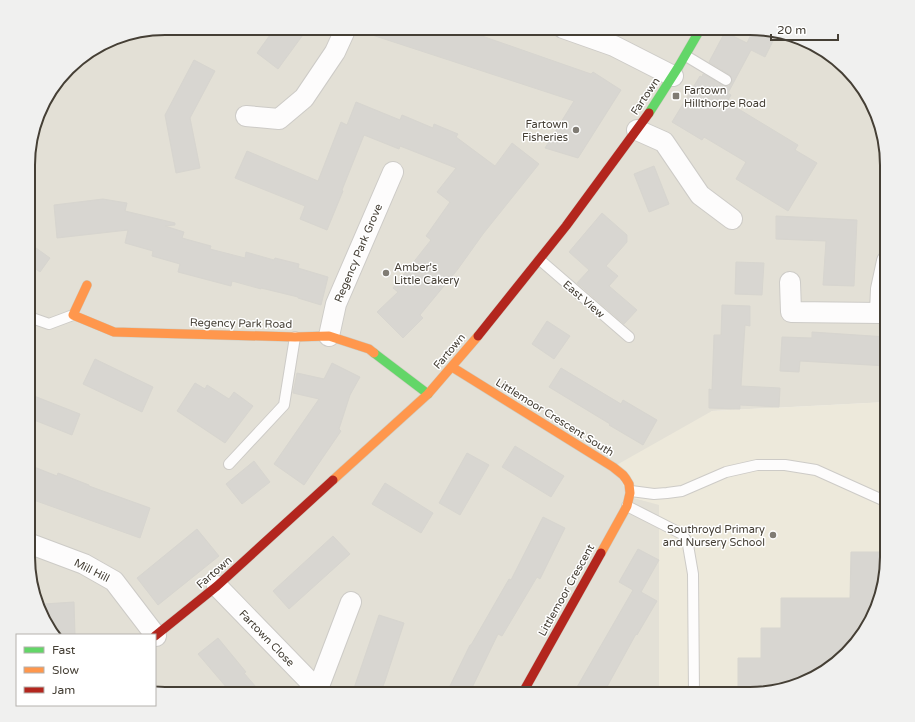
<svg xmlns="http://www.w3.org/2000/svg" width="915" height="722" font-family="'Varela Round',sans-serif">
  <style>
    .residential { fill: #e3e0d6 }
    .education { fill: #ede9db }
    .building { fill: #d8d6d1; stroke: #d7d5cf }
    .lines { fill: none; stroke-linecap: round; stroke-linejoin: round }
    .lane-casing { stroke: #cdcbc7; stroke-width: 12 }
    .street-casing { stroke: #cdcbc7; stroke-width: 22 }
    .fast-casing { stroke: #cecbc0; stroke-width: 10 }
    .slow-casing { stroke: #cecbc0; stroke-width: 10 }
    .jam-casing { stroke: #cecbc0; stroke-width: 10 }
    .lane { stroke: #fdfcfc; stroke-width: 10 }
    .street { stroke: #fdfcfc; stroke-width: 20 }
    .fast { stroke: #63d668; stroke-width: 9 }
    .slow { stroke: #ff974d; stroke-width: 9 }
    .jam { stroke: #b3261e; stroke-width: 9 }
    .poi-dot { fill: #807c74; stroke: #fff; stroke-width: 1.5 }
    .labels { text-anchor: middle; stroke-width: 3; stroke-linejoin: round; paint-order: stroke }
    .poi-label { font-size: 11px; fill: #453f35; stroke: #fff; text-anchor: start }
    .street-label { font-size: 11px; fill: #453f35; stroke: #fff }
    .rim { fill: none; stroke: #453f35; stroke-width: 2 }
  </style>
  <rect width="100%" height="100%" fill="#efeee9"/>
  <path class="residential" d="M165 28H758L802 38 840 62 876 113 887 165V402L712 411 630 497 659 504V694H157L155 693V635H56L42 618 28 566 29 147 46 97 75 62 121 35Z"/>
  <path class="education" d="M887 402V566L876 609 853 647 802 683 750 694H659V505L630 497 613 467 712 411Z"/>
  <path class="building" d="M275 28H308L278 69 257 53Z
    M363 28H459L591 74 593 72 621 90 578 158 545 148 574 101 363 32Z
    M754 28H758L777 33 765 57 751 50 728 93 731 95 727 102 798 145 795 150 817 163 788 211 736 179 746 162 704 137 702 140 672 122 700 76 702 77 703 74 726 86H729L731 84 732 80 730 75 709 62 725 32 747 43Z
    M194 60 215 71 190 118 200 168 176 173 165 115Z
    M356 102 400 120 402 115 433 128 434 124 458 134 456 137 495 166 512 143 539 164 483 234 458 269 420 315 423 318 403 338 377 312 398 292 393 288 431 240 426 236 450 202 437 192 456 168 400 146 399 149 364 135 342 190 343 191 327 230 300 219 305 206 235 178 247 151 318 181 341 122 347 125Z
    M654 166 669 204 649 212 634 174Z
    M103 199 127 203 125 211 175 223V225L165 226 184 232 182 238 211 246 210 249 245 258 246 252 274 260 275 258 299 264 298 268 328 277 321 305 298 298V297L261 288V289L232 281 231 286 178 272 180 264 152 256 153 251 125 243 128 230 57 238 54 205Z
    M602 213 627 235V242L606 266 618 276 609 286 637 310 624 324 577 283 589 270 569 252Z
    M776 216 857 220 854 286 823 285 826 241 776 239Z
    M29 243 50 258 40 272 29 264Z
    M736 262 764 263 762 295 735 294Z
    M722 305 750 306V326L745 325 741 386 780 388 779 407 740 405V409L709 408V389L712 390 714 335H721Z
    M547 321 570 336 554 359 532 344Z
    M812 332 887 337V366L800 361 799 372 780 371 782 337 812 338Z
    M95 359 153 387 142 412 83 384Z
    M332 363 360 377 350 395 339 429 341 431 304 485 274 464 319 399 293 393 297 373 324 379Z
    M561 368 621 404 623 400 657 420 643 445 609 425 610 424 549 387Z
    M195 383 205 389 207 385 229 399 234 392 253 406 225 443 177 411Z
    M29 394 80 414 72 435 29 418Z
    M515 446 564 476 551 497 502 467Z
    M467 453 489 465 460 515 439 503Z
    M254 461 270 482 242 504 226 484Z
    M29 465 57 476 58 473 89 485V486L150 508 140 538 28 498Z
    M385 483 433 513 421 533 372 504Z
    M543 517 565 528 540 579 537 577 502 636 498 634 469 694H446L470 645H471L509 579 511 580Z
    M197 529 219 556 158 605 137 578Z
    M333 536 350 554 289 609 273 591Z
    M638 549 659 560 641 592 657 601 637 635 636 634 603 694H573L633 590 619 582Z
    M851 552H887V566L876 609 853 647 802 683 761 692V688H738V658H761V628H781V598H850Z
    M74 602 75 635H56L45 621 44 604Z
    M379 615 404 623 385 681 380 694H352Z
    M218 638 246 672 244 673 262 694H227V688L198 654Z"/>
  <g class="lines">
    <g class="lane-casing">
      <path id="lane" d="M686 56 726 80
        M540 260 629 337
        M29 317 49 324 73 315
        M229 464 284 405 295 337
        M631 491 654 494 667 493 682 491 726 472 757 465H785L816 470 887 502
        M627 506 682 534 686 540 688 545 693 574 694 694"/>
    </g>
    <g class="street-casing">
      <path id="street" d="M563 28 614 46 673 76
        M246 116 279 119 304 98 335 52 346 28
        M637 130 664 142 700 195 732 219
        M790 282 791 312 880 313 881 289 887 261
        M329 336 336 304 393 172
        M28 543 84 564 114 581 156 636
        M217 586 317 689
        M316 694 351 602"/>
    </g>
    <g class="fast-casing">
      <path id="fast" d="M649 113 679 66 701 28
        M374 353 428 394"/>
    </g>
    <g class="slow-casing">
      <path id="slow" d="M87 285 73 315 114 332 295 337 329 336 369 349 374 353
        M452 367 613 467 623 475 626 479 629 484 630 493 627 506 601 553
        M333 480 428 394 478 336"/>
    </g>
    <g class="jam-casing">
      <path id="jam" d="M478 336 566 226 649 113
        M155 636 217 586 333 480
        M522 694 601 553"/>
    </g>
    <use href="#lane" class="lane"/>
    <use href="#street" class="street"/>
    <use href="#fast" class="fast"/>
    <use href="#slow" class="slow"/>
    <use href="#jam" class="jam"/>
  </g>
  <g class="poi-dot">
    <rect x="672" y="92" width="8" height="8" rx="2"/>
    <circle cx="576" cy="130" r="4"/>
    <circle cx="386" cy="273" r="4"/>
    <circle cx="773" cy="535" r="4"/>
  </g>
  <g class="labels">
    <g class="poi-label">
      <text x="684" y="94">Fartown<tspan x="684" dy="13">Hillthorpe Road</tspan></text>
      <text x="568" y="128" text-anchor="end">Fartown<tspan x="568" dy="13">Fisheries</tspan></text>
      <text x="394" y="271">Amber's<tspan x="394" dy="13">Little Cakery</tspan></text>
      <text x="765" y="533" text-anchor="end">Southroyd Primary<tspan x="765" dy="13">and Nursery School</tspan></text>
    </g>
    <g class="street-label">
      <text transform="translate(645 96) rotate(-56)" y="4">Fartown</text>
      <text transform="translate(358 253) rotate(-67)" y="4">Regency Park Grove</text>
      <text transform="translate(584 299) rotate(41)" y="4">East View</text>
      <text transform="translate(241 323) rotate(1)" y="4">Regency Park Road</text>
      <text transform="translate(449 351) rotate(-50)" y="4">Fartown</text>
      <text transform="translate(555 417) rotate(32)" y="4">Littlemoor Crescent South</text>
      <text transform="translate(92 570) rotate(27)" y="4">Mill Hill</text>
      <text transform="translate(214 572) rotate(-41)" y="4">Fartown</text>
      <text transform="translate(566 590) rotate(-61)" y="4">Littlemoor Crescent</text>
      <text transform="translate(267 638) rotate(46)" y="4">Fartown Close</text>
    </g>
  </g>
  <path d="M0 0H915V722H0ZM165 35H750A130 130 0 0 1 880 165V557A130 130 0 0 1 750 687H165A130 130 0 0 1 35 557V165A130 130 0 0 1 165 35Z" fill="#f0f0ef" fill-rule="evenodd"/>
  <path class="rim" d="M165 35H750A130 130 0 0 1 880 165V557A130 130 0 0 1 750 687H165A130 130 0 0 1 35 557V165A130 130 0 0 1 165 35Z"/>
  <rect x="16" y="634" width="140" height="72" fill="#ffffff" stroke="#b5b2ae"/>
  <rect x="24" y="647" width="20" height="6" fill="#63d668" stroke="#b5b2ae"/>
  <text x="52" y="654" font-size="12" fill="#453f35">Fast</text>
  <rect x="24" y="667" width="20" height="6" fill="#ff974d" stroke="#b5b2ae"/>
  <text x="52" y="674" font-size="12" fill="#453f35">Slow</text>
  <rect x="24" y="687" width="20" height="6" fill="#b3261e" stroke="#b5b2ae"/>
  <text x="52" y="694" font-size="12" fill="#453f35">Jam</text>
  <path d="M771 34v6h67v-6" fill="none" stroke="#453f35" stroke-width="2"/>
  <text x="777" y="34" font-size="12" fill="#453f35" stroke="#ffffff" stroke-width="3" paint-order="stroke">20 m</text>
</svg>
